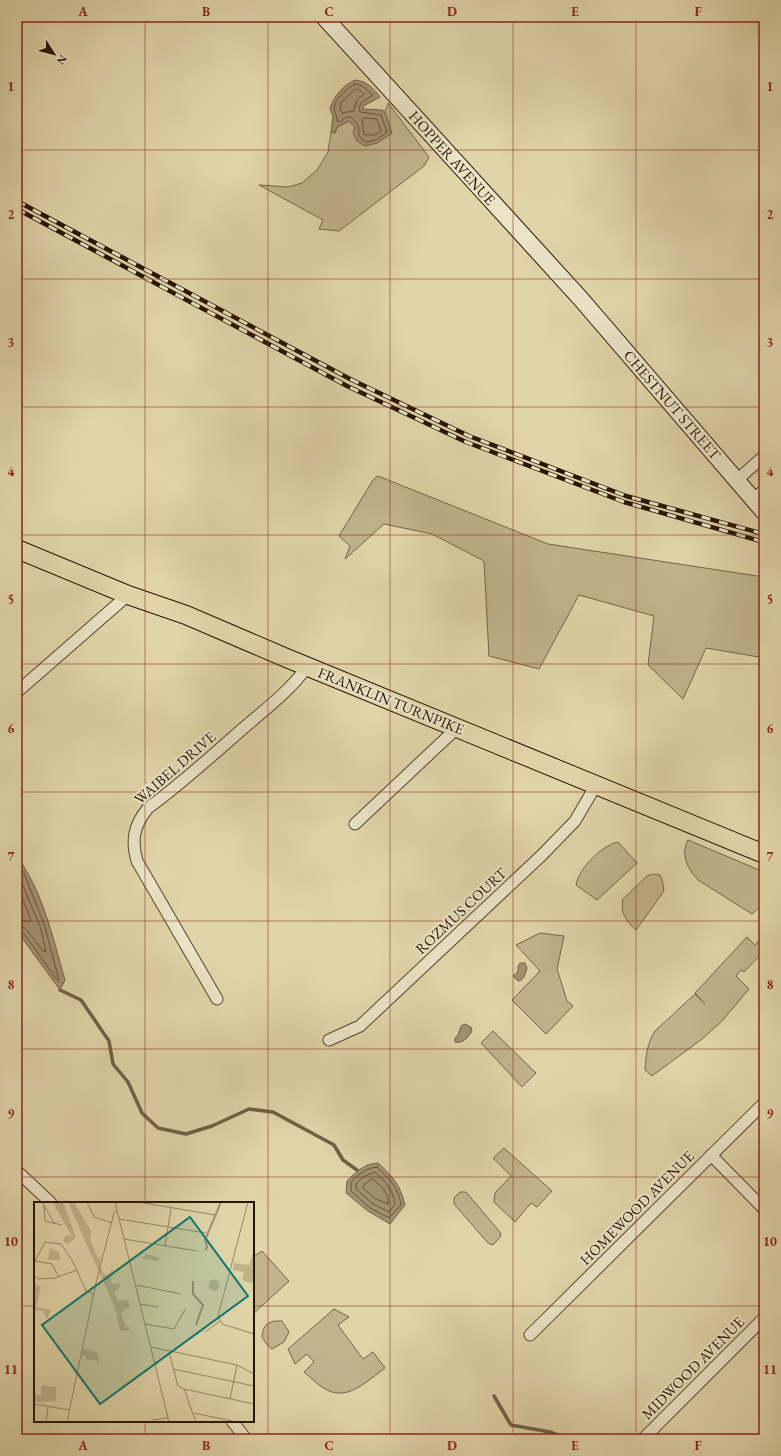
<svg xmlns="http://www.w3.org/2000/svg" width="781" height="1456" font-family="'EB Garamond',serif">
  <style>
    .green { fill: #c1b48d; stroke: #746448 }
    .water { fill: #a19371; stroke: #706045 }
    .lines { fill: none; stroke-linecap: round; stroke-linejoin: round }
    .shore { stroke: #64543a; stroke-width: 1 }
    .stream { stroke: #706045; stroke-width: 3.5 }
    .street-casing { stroke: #55442c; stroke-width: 13 }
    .secondary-casing { stroke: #271403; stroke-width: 18 }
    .primary-casing { stroke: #271403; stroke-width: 20 }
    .street { stroke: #ebe4c7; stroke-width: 11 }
    .secondary { stroke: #ebe4c7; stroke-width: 16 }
    .primary { stroke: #e0d5a9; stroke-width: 18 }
    .rail-casing { stroke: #271403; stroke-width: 4.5 }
    .rail { stroke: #ebe4c7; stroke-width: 3; stroke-dasharray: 9; stroke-linecap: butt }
    .grid { fill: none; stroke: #8f2418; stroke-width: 1; stroke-opacity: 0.55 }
    .labels { text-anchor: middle; stroke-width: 4; stroke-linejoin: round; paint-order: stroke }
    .street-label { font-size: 15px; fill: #271403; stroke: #ebe4c7 }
    .inset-river { fill: none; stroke: #a19371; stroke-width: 2 }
    .inset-road { fill: none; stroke: #968867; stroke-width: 1 }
    .view { fill: #0f766e; fill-opacity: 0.15; stroke: #0f766e; stroke-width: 2 }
    .inset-edge { fill: none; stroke: #271403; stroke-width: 2 }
    .neatline { fill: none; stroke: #8f2418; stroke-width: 1.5 }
    .grid-label { font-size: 13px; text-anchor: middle; font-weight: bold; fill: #8f2418 }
  </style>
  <rect width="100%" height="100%" fill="#e0d5a9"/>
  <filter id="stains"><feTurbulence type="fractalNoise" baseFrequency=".005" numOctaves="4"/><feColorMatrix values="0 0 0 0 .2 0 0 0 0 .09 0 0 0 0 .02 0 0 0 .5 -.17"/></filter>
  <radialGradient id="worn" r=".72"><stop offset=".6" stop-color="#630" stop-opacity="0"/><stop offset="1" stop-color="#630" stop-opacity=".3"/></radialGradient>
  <path class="green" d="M388 103 429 157 424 166 339 231 319 229 323 220 259 185 288 187 302 183 317 170 328 152 331 132 335 133 337 127 349 121 355 127 391 133 385 112Z
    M378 476 548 544 764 577V679L759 657 706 648 683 699 648 665 654 616 579 595 539 669 489 656 484 561 432 534 384 524 345 559 350 546 339 536 373 480Z
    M688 840 764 872V903L752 914 698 880C688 869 680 855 688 840Z
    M618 842 637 863 597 900 576 885C579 868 601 846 618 842Z
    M653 874 660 875 662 879 664 891 636 930C626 921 620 913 623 899L647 876Z
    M540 933 564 936 557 969 567 1001 573 1006 546 1034 512 1000 540 971 516 945Z
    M764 935V951L744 972 741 970 736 976 749 989 722 1021 702 1039 652 1076 645 1070C646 1056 647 1043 655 1031L695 994 705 1004 695 993 747 937 755 945Z
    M493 1031 536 1073 522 1087 481 1043Z
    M504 1148 552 1191 537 1207 531 1203 515 1222 494 1202 495 1193 511 1176 493 1158Z
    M460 1192H466L500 1232 501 1236 493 1245 488 1243 454 1204V1198Z
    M262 1251 289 1281 253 1314V1257Z
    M334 1309 349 1317 338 1325 363 1359 373 1352 385 1368C368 1380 349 1401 327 1390 319 1386 311 1378 304 1372L314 1362 307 1354 295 1364 288 1349Z
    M275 1321H282L289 1332 284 1342 272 1349 268 1346 262 1337C263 1328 265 1323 275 1321Z"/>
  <path class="water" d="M355 80C367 81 373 88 380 97L365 105 362 109 382 110 385 112 392 133 377 143 365 146 357 141 353 133 355 127 349 121 337 127 335 133 331 132 333 116 330 109C334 96 342 86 355 80Z
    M17 857C43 891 53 939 65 980L60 990 17 931Z
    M520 963H525L527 968C525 973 525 980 518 981L513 976 518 972V966Z
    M465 1024 471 1027 472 1031C468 1038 462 1044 455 1042V1038L458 1035 461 1026Z
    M378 1163C393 1177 400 1184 405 1205L390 1224 368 1211 346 1193 347 1181C357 1171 364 1164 378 1163Z"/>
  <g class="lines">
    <path class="shore" d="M355 84 361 85 373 95 362 102 359 107 360 112 381 115 387 132 376 140 366 142C356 136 360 133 358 125L351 117H346L340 122 337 121C337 116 335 113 334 109 334 99 348 88 355 84Z
      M356 89 360 90 364 94 357 100 354 111 342 113 340 108 341 103Z
      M364 118 377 119 381 131 374 135H364L362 120Z
      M17 863 24 873 44 924 59 980H57L22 931 17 929
      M17 872 40 926 46 952 43 951 25 928 17 924
      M17 885 31 920 28 922 17 918
      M377 1167C389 1178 399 1188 401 1205L389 1218 370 1208 351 1191V1182C359 1174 366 1168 377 1167Z
      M375 1172C385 1181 393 1190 395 1204L389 1212 373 1204 356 1189V1184L363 1177Z
      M372 1179C380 1183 390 1195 388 1204L376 1199 363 1188 364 1185Z"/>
    <path class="stream" d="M60 990 81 1000 109 1041 113 1064 128 1082 142 1113 158 1128 186 1134 212 1126 249 1109 273 1112 334 1145 343 1160 357 1170
      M494 1396 511 1425 550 1432 568 1439"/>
    <g class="street-casing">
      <path id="street" d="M737 480 764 456
        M753 500 764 490
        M17 692 128 595
        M355 824 457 728
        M217 999 137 861C131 840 134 825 148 808 180 785 209 758 239 732 263 711 289 692 307 667
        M329 1040 360 1026 542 855 575 821 596 785
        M711 1155 764 1209
        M17 1171 51 1203
        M530 1335 764 1103
        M232 1421 246 1439
        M643 1439 764 1318"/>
    </g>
    <g class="secondary-casing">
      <path id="secondary" d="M324 17 580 298 764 512"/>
    </g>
    <g class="primary-casing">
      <path id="primary" d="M17 549 128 595 186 615 284 657 764 854"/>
    </g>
    <use href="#street" class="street"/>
    <use href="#secondary" class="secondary"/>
    <use href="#primary" class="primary"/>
    <g class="rail-casing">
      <path id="rail" d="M17 201 350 379 469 436 626 496 764 534
        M17 209 347 386 466 442 624 502 764 542"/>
    </g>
    <use href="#rail" class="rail"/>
  </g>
  <path class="grid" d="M145 17V1203M268 17V1439M390 17V1439M513 17V1439M636 17V1439M17 150H764M17 279H764M17 407H764M17 535H764M17 664H764M17 792H764M17 921H764M17 1049H764M17 1177H764M17 1306H35M253 1306H764M145 1421V1439"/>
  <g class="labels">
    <g class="street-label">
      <text transform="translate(452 158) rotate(48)" y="5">HOPPER AVENUE</text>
      <text transform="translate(672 405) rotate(49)" y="5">CHESTNUT STREET</text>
      <text transform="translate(391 701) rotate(22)" y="5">FRANKLIN TURNPIKE</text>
      <text transform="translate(175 768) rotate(-41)" y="5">WAIBEL DRIVE</text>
      <text transform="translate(461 911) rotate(-43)" y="5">ROZMUS COURT</text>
      <text transform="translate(637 1208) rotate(-45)" y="5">HOMEWOOD AVENUE</text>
      <text transform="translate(693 1368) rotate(-45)" y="5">MIDWOOD AVENUE</text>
    </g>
  </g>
  <g transform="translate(34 1202)">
    <rect width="220" height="220" fill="#e0d5a9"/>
    <path d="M19 0H29L42 35 34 42 29 40 31 34 37 33ZM34 0H40L57 29 56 38 64 56 67 55 66 65 71 73 76 71 78 66 80 72 76 76 79 82 86 81 85 87 80 90 84 99 94 98 96 104 87 111 91 124 97 126 95 128 86 129 81 106ZM16 46 25 50 26 58H14ZM220 48V79L218 81 208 78 210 70 199 68 200 61 215 63ZM111 52 120 54 127 57 122 59 104 55H111ZM174.5 83a5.5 5.5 0 1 1 11 0a5.5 5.5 0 1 1-11 0ZM0 81 7 85 2 105 17 108 13 117 9 109 1 108 0 110ZM50 147 64 151 65 162 62 158H52L51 153 47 155ZM8 183 22 185V199L0 200V193L11 194 7 193Z" fill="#c1b48d"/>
    <path class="inset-river" d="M172 48 173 44 171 38 187 0M159 79V92L169 103 162 123"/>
    <path class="inset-road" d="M8 0 21 22M53 0 60 15 78 21M81 0 135 220M104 0 181 13M214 0 184 114 188 122 220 132M10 3 11 19 28 23M85 17 172 31M90 37 163 49M131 44 137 6M1 59 18 62 25 75M0 61 11 40 27 42 39 60 52 89 60 92M0 74 5 77 21 76 43 68M102 83 147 92M106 102 124 105M111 122 140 127 152 106M171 130 186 119M117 145 203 163 220 172M135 150 144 184 150 187 162 220M139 167 220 184M150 187 220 202M196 197 203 163M0 202 36 208M160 211 203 220M119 218 134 216M12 220 14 204M33 220 62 81 80 11 83 9"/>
    <path class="view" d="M156 15 214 94 66 202 8 123Z"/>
    <rect width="220" height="220" class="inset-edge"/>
  </g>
  <rect width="781" height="1456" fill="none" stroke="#e0d5a9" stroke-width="44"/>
  <g transform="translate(54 54) rotate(126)" stroke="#ebe4c7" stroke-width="3" paint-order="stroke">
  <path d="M0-3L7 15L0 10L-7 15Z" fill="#271403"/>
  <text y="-6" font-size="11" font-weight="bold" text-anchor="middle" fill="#271403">N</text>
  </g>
  <rect x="22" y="22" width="737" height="1412" class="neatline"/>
  <g class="grid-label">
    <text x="83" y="16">A</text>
    <text x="206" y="16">B</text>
    <text x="329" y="16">C</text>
    <text x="452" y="16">D</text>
    <text x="575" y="16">E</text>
    <text x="698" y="16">F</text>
    <text x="11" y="91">1</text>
    <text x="770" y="91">1</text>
    <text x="11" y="219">2</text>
    <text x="770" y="219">2</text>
    <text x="11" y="347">3</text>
    <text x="770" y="347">3</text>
    <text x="11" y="476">4</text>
    <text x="770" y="476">4</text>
    <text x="11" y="604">5</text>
    <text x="770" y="604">5</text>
    <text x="11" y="733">6</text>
    <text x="770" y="733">6</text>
    <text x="11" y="861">7</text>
    <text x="770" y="861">7</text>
    <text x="11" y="989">8</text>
    <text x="770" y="989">8</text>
    <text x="11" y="1118">9</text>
    <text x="770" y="1118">9</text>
    <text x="11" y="1246">10</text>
    <text x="770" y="1246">10</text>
    <text x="11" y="1374">11</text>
    <text x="770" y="1374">11</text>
    <text x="83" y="1450">A</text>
    <text x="206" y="1450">B</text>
    <text x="329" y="1450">C</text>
    <text x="452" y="1450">D</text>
    <text x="575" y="1450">E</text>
    <text x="698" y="1450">F</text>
  </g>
  <rect width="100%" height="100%" filter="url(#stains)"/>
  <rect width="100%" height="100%" fill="url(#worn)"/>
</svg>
